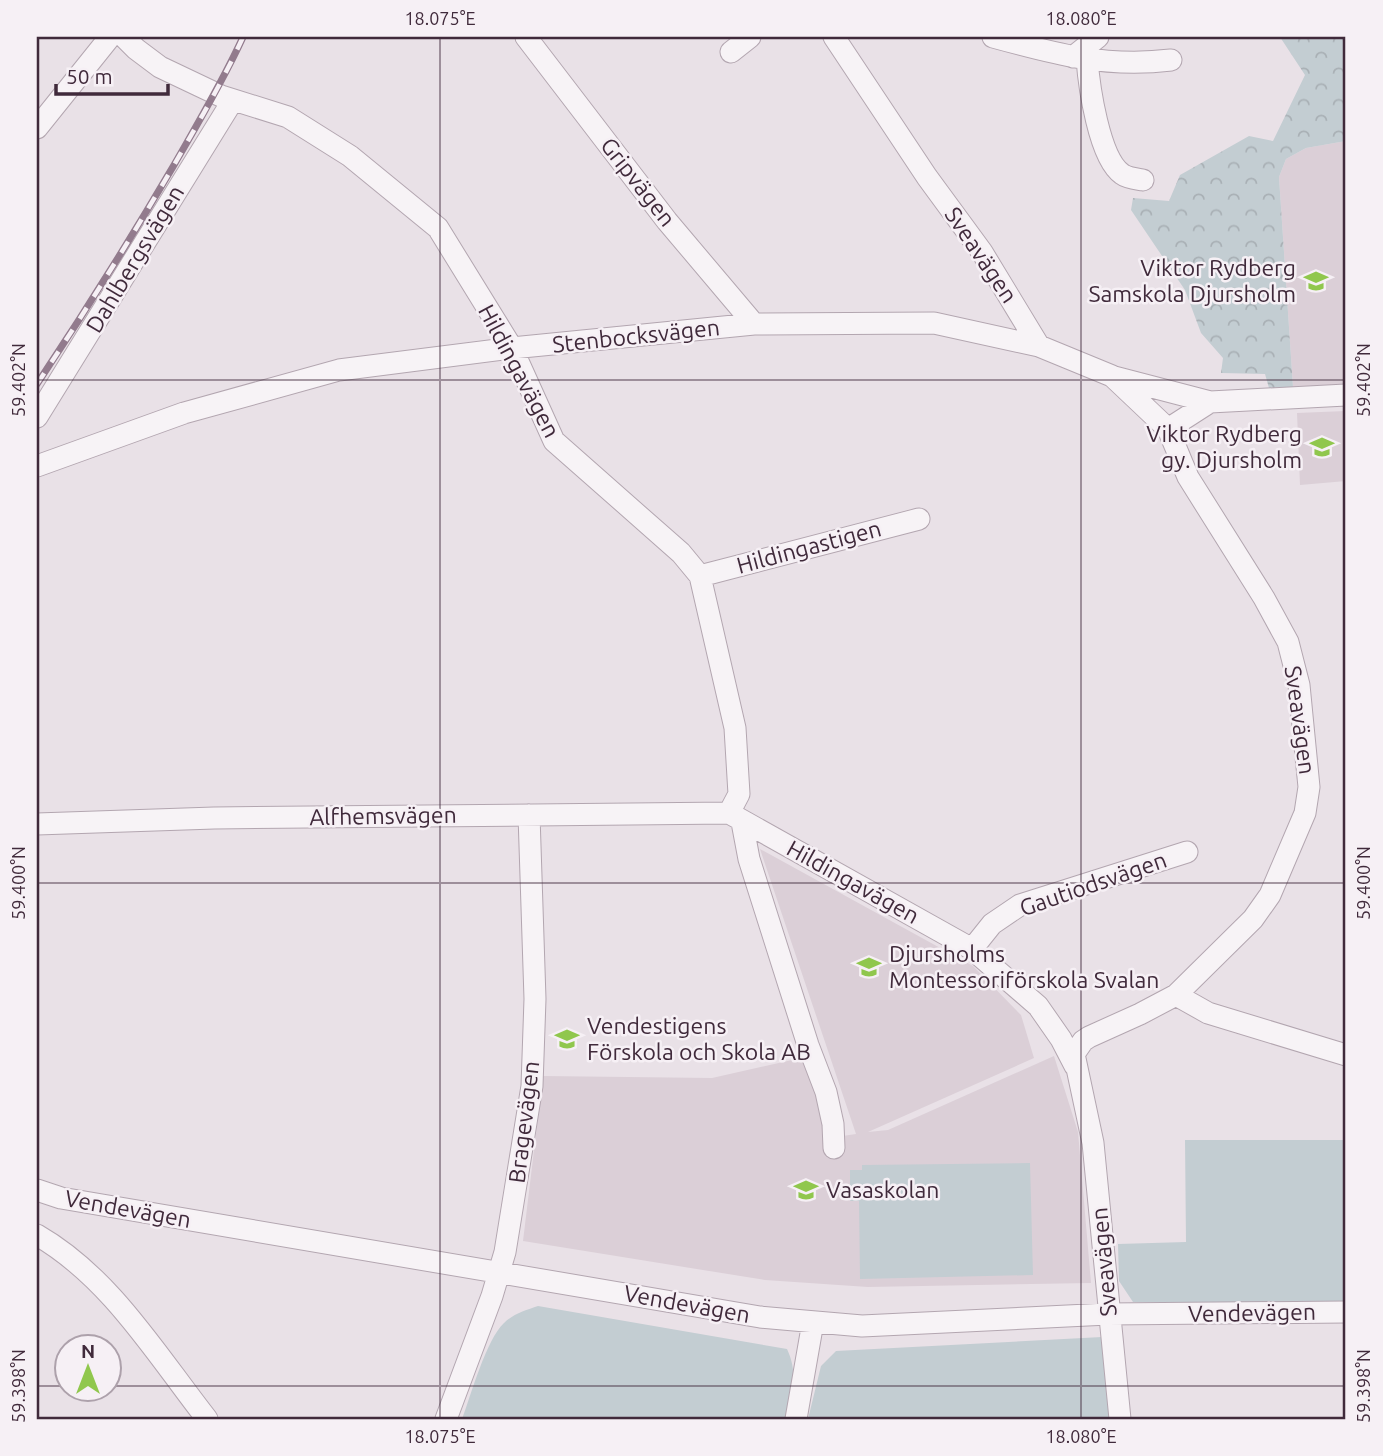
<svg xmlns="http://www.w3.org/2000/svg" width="1383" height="1456" font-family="Ubuntu,sans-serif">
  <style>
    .built { fill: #dbcfd7 }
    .green { fill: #c3cdd2 }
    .forest { fill: url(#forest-crowns) }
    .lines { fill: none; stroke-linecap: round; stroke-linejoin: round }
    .minor-casing { stroke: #b3a6b0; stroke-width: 23 }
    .minor { stroke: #f7f3f6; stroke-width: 21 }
    .rail-casing { stroke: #927b8d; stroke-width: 7 }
    .rail { stroke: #f6f0f5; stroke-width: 4.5; stroke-dasharray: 13; stroke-linecap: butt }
    .ticks { fill: none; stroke: #402a3b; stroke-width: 2; stroke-opacity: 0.45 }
    .labels { text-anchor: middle; stroke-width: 5; stroke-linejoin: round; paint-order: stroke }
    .street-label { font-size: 23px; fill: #402a3b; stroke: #f6f0f5 }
    .poi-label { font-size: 23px; fill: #402a3b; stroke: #f6f0f5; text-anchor: start }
    .neatline { fill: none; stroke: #402a3b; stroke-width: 2.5 }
    .ticks-label { font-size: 18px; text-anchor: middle; fill: #402a3b }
  </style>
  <defs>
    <pattern id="forest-crowns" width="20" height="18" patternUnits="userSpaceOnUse" patternTransform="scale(1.75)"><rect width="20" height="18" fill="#c3cdd2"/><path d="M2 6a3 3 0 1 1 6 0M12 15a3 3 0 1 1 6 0" fill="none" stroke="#a9b0b5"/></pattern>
  </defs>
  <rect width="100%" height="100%" fill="#e9e1e7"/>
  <path class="built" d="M1346 141V385L1293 387 1279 177 1286 159 1306 148Z
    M1346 411V481L1300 485 1297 413Z
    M760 849 973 966 1021 1015 1034 1058 868 1132 888 1130 1054 1056 1078 1132 1091 1283 868 1287 765 1280 523 1241 543 1076 712 1078 801 1058 822 1110V1139L856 1134Z"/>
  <path class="green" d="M1185 1140H1346V1303L1133 1302 1119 1281 1118 1244 1186 1242Z
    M1030 1163 1033 1275 860 1279 859 1201H850V1170H862V1165Z
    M538 1306 787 1349C798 1372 793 1395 789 1419H462C471 1395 486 1340 504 1323 513 1314 526 1310 538 1306Z
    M1102 1337 1112 1419H808L821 1366 836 1351Z"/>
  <path class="forest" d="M1280 37H1346V141L1306 148 1286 159 1279 177 1293 387 1269 388 1265 374 1221 373 1223 358 1201 333 1185 290 1131 210 1133 198 1169 201 1180 175 1249 136 1273 141 1305 75Z"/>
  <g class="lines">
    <g class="minor-casing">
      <path id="minor" d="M124 37 136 49 160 67 221 96 288 117 350 156 438 228 512 348 554 441 681 553 700 576 735 728 739 794 729 813 972 949 1038 1006 1061 1039 1075 1066
        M526 37 667 221 754 324
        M834 37 927 177 982 252 1039 346 1112 376 1168 429 1188 477 1264 598 1288 642 1299 685 1309 787 1305 813 1270 895 1253 919 1176 995 1140 1014 1089 1037 1083 1041 1074 1054 1093 1143 1120 1419
        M993 37C1055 54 1106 68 1171 60
        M731 52 750 37
        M1073 57 1098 37
        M1087 59C1089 86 1099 158 1122 174 1127 178 1137 179 1143 180
        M37 128 110 37
        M1114 377 1210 402 1346 395
        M37 417 233 100
        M1168 429 1210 402
        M37 466 184 413 339 370 512 348 754 324 934 323 1039 346
        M700 576 919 519
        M742 822 749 859 808 1045 826 1092 833 1124 834 1148
        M37 824 214 818 729 813
        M972 949 992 924 1020 905 1187 852
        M1176 995 1208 1013 1346 1055
        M37 1190 61 1198 760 1317 862 1326 1108 1314 1346 1312
        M37 1235C110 1277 156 1354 207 1419
        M446 1419 492 1296 505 1252 532 1086 535 999 529 815
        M796 1419 813 1322"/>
    </g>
    <use href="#minor" class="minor"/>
    <g class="rail-casing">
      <path id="rail" d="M37 384C85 312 130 240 174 165 198 123 223 81 243 37"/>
    </g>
    <use href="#rail" class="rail"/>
  </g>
  <path class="ticks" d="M440 37V1419M1081 37V1419M37 380H1346M37 883H1346M37 1386H66M108 1386H1346"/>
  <defs>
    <g id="school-bare" transform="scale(1.89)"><path d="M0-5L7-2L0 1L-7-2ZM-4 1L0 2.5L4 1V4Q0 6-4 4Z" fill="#90c74d" stroke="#f6f0f5" stroke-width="2.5" paint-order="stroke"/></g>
  </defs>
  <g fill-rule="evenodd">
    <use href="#school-bare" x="1316" y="281"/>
    <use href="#school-bare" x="1322" y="447"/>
    <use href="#school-bare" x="869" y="967"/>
    <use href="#school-bare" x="567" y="1039"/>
    <use href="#school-bare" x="806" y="1190"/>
  </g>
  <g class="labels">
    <g class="street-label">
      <text transform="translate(638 182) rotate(52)" y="8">Gripvägen</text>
      <text transform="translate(981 255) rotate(56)" y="8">Sveavägen</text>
      <text transform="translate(135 259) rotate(-59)" y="8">Dahlbergsvägen</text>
      <text transform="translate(636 336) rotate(-6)" y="8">Stenbocksvägen</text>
      <text transform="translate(519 371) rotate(62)" y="8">Hildingavägen</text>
      <text transform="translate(809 547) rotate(-15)" y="8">Hildingastigen</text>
      <text transform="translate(1300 720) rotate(82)" y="8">Sveavägen</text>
      <text transform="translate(383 816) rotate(-1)" y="8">Alfhemsvägen</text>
      <text transform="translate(853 882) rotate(29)" y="8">Hildingavägen</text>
      <text transform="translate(1093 884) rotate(-19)" y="8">Gautiodsvägen</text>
      <text transform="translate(524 1122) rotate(-83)" y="8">Bragevägen</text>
      <text transform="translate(128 1209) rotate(10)" y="8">Vendevägen</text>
      <text transform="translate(1104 1262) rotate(-95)" y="8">Sveavägen</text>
      <text transform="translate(687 1304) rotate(10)" y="8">Vendevägen</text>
      <text transform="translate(1252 1313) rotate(-1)" y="8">Vendevägen</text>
    </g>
    <g class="poi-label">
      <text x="1296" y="276" text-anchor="end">Viktor Rydberg<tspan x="1296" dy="26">Samskola Djursholm</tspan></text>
      <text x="1302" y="442" text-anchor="end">Viktor Rydberg<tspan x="1302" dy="26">gy. Djursholm</tspan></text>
      <text x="889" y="962">Djursholms<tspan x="889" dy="26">Montessoriförskola Svalan</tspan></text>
      <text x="587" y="1034">Vendestigens<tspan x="587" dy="26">Förskola och Skola AB</tspan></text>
      <text x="826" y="1198">Vasaskolan</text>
    </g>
  </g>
  <rect width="1383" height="1456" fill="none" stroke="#f6f0f5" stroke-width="77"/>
  <g transform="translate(88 1368)"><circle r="33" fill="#f6f0f5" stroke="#ada1ab" stroke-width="2"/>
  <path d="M0-5L12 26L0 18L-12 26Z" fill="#90c74d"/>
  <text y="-10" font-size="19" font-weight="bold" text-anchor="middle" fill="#402a3b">N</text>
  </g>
  <path d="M56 84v10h112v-10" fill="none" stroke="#402a3b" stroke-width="3.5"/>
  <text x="66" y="84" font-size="21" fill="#402a3b" stroke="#f6f0f5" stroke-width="5" paint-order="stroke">50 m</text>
  <rect x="38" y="38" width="1306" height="1380" class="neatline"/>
  <g class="ticks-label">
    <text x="440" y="25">18.075°E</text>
    <text x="1081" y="25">18.080°E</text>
    <text transform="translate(19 380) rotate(-90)" y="6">59.402°N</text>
    <text transform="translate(1364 380) rotate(-90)" y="6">59.402°N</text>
    <text transform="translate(19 883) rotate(-90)" y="6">59.400°N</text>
    <text transform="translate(1364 883) rotate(-90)" y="6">59.400°N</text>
    <text transform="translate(19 1386) rotate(-90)" y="6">59.398°N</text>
    <text transform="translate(1364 1386) rotate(-90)" y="6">59.398°N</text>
    <text x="440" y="1443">18.075°E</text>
    <text x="1081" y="1443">18.080°E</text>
  </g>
</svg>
